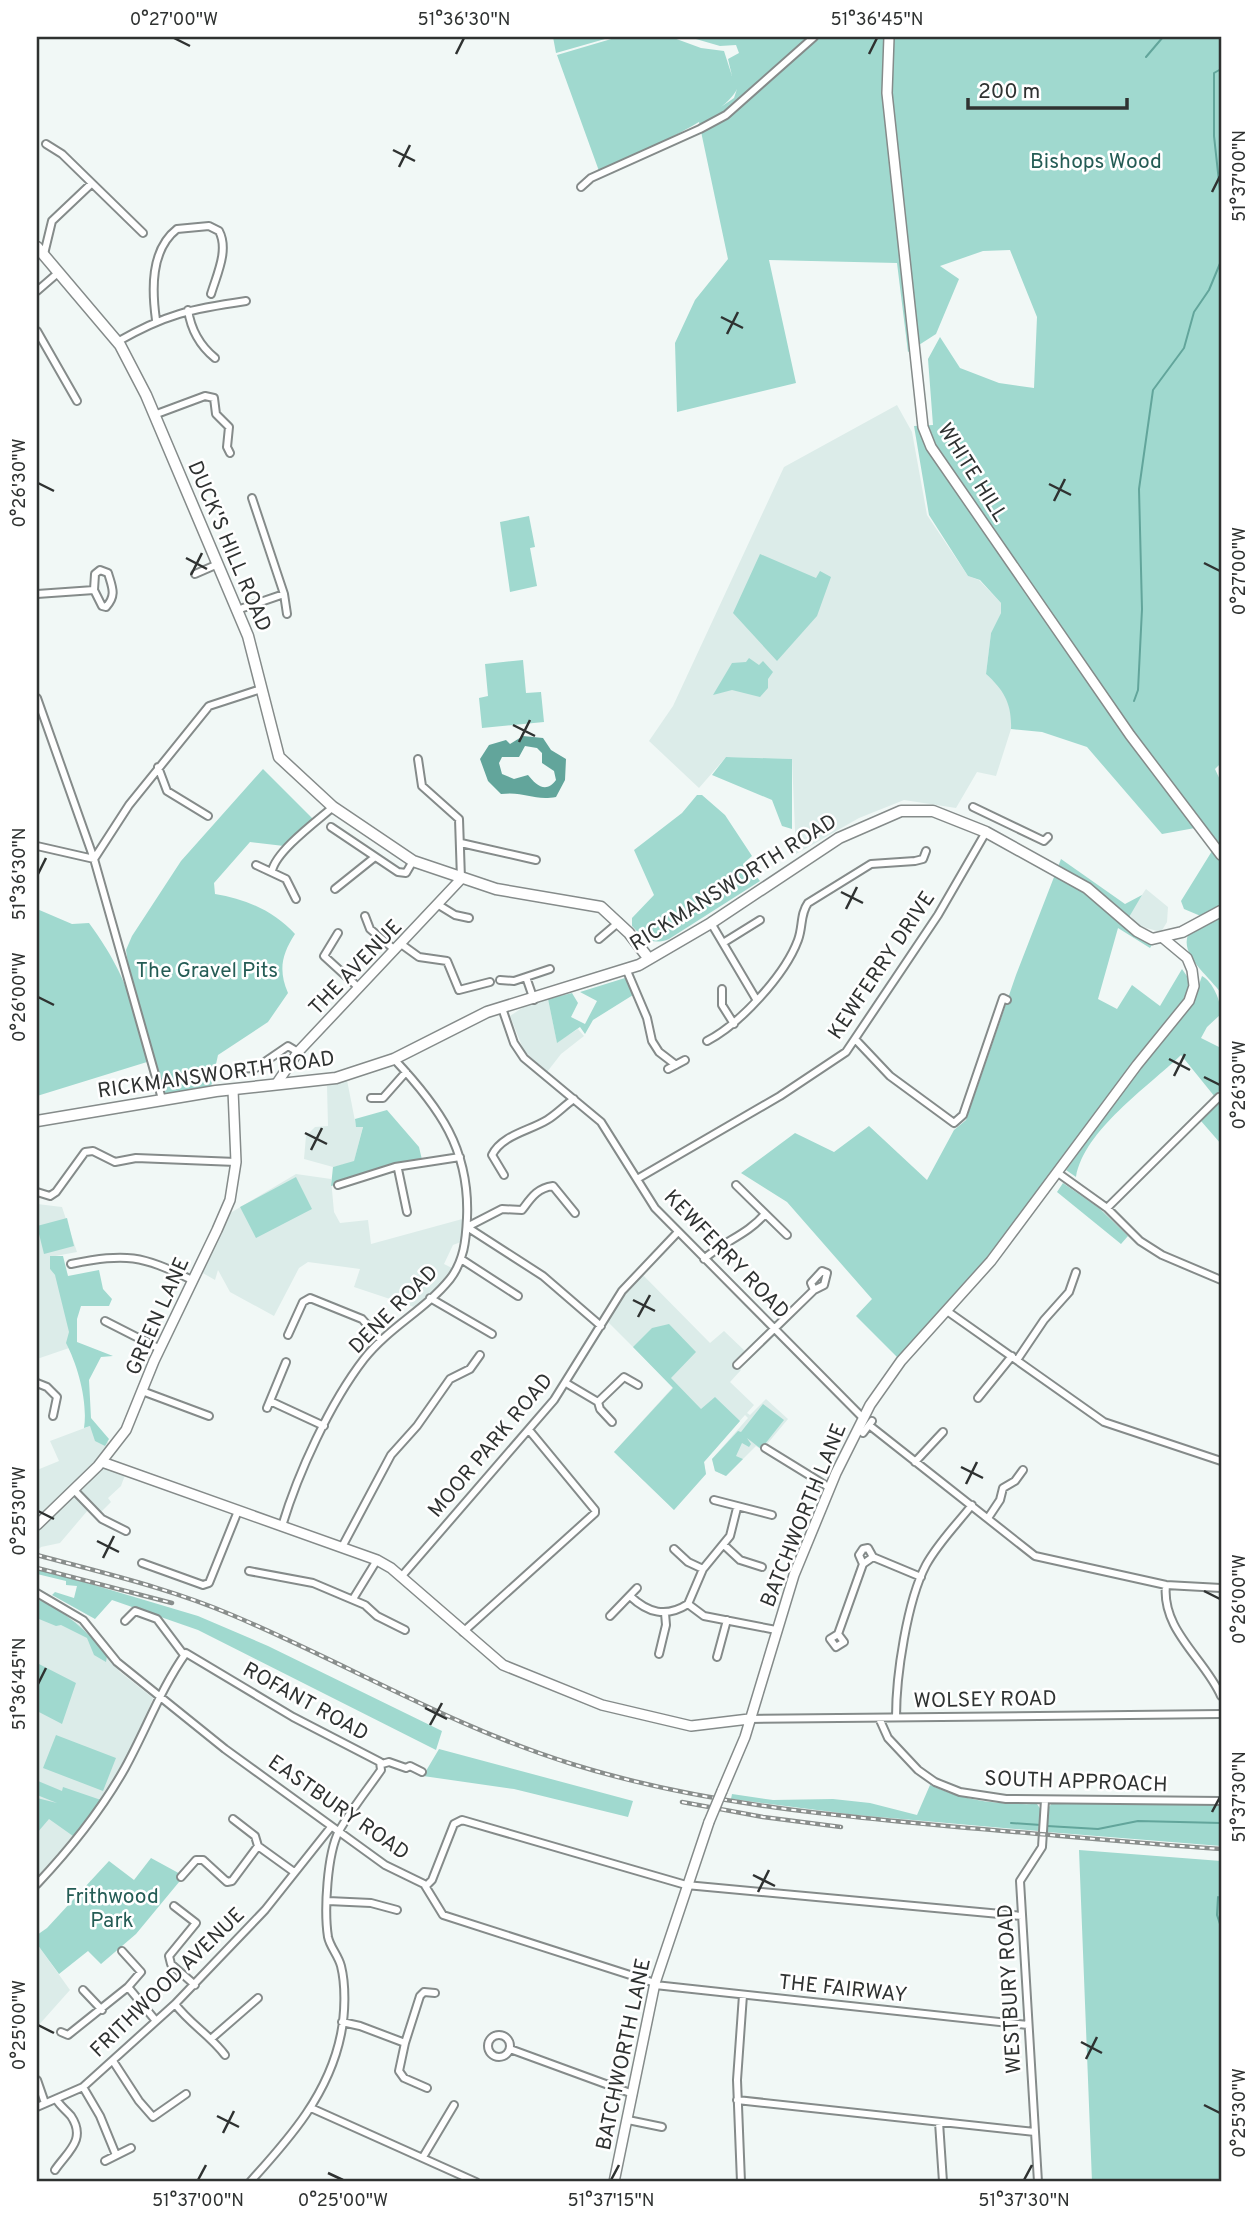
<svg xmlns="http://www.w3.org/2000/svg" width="1258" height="2219" font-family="Overpass,sans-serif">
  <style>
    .built { fill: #dcece9 }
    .green { fill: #a0d9cf }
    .water { fill: #62a59b; fill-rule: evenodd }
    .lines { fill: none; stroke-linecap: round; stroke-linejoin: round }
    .stream { stroke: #62a59b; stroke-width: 2 }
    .street-casing { stroke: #858b8a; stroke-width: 10 }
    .secondary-casing { stroke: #858b8a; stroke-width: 12 }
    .primary-casing { stroke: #858b8a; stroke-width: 13 }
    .street { stroke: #fff; stroke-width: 6 }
    .secondary { stroke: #fff; stroke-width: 9 }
    .primary { stroke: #fff; stroke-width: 10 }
    .rail-casing { stroke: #898e8c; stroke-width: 4.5 }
    .rail { stroke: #fff; stroke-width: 2; stroke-dasharray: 5; stroke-linecap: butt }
    .secondary-bridge-casing { stroke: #858b8a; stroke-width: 12; stroke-linecap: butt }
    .secondary-bridge { stroke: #fff; stroke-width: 9 }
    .ticks { fill: none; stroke: #2f3231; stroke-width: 2.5 }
    .labels { text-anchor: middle; stroke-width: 5; stroke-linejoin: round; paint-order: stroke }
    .park-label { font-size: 21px; fill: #245c55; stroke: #fff }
    .street-label { font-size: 21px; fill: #2f3231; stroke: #fff }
    .neatline { fill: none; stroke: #2f3231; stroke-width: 2.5 }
    .ticks-label { font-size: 18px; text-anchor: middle; fill: #2f3231 }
  </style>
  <rect width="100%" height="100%" fill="#f1f8f6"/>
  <path class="built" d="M897 405 912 432 927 515 968 576 979 580 1001 603V613L991 633 986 674 1003 689 1012 713 1011 729 996 776 977 772 956 808 904 800 859 818 796 854 792 759 726 757 699 788 649 741 673 706 784 467Z
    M1146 889 1168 907 1167 922 1161 932 1139 926 1129 914Z
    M548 999 557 1042 578 1029 584 1036 561 1054 547 1072 524 1051 510 1016 525 1006Z
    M347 1080 356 1126H363L354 1162 333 1167 304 1159 306 1136 315 1127 328 1126 327 1086Z
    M296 1174 331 1179 334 1212 340 1223 368 1220 371 1244 466 1218V1240L453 1245 444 1264 456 1270 437 1290 414 1307 354 1287 360 1269 308 1262 299 1268 274 1316 230 1292 218 1270 215 1280 201 1272 227 1215Z
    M37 1204 62 1207 77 1252 50 1257V1269L65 1287 72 1347 37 1359Z
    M640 1272 710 1343 724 1331 746 1352 734 1363 741 1370 730 1382 754 1405 747 1413 750 1415 766 1399 788 1419 762 1450 756 1446 726 1476 715 1471 712 1459 748 1418 745 1415 704 1462 706 1474 674 1510 614 1452 673 1387 607 1321Z
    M90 1426 114 1448 104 1467 125 1475 121 1486 108 1498 111 1502 101 1512 88 1510 60 1543 41 1547 37 1551V1470L59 1461 50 1441Z
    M37 1599 54 1607 87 1630 120 1672 153 1698 135 1744 107 1793 37 1880Z
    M37 1944 70 1990 37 2027Z"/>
  <path class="green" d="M553 37H612L556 53Z
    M618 37H671L701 48 724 51 732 76 728 59 739 53 736 45 720 46 689 37H1221V763L1215 769 1221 782V848L1206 826 1162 834 1087 747 1042 732 1011 729C1012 704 1004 690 986 674L991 633 1001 613V603L980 580 968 576 929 515 914 426 933 425 928 359 940 337 960 368 999 383 1034 388 1037 317 1010 250 983 251 940 266 959 279 936 334 908 352 897 263 769 260 796 383 677 412 675 343 695 300 728 259 699 122 734 98 737 89C724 118 631 156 599 171L557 55Z
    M529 516 535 547 530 548 537 586 510 592 500 522Z
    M760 554 816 578 820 571 831 577 817 616 777 661 733 613Z
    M749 658 759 665 763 661 773 672 768 679V688L760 697 732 690 713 695 732 663 746 662Z
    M523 660 526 693 541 692 544 722 482 728 479 698 488 696 485 664Z
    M726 757 792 759V829L782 826 772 800 712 775Z
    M263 769 313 819 284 846 250 842 214 883 215 894C246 899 274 911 295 934 282 954 278 970 288 993L268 1022 218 1055 211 1087 168 1097 162 1094 135 988 131 984 126 950 132 936 181 861Z
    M697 795H702L725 815 752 856 745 862 760 881 669 939C652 946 643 938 632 926V918L654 895 634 850 682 813Z
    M1212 851 1221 862V904L1203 917 1184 909 1181 901Z
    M1061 859 1125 904 1142 895 1125 924 1153 943 1150 948 1118 928 1098 999 1117 1009 1132 985 1160 1006 1182 969 1191 982 1186 1000 960 1292 898 1358 856 1316 872 1299 787 1202 741 1173 795 1133 834 1152 869 1126 927 1180 954 1130 966 1120 1016 975Z
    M37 909 72 924 89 923C125 972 134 1004 147 1062L37 1096Z
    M1221 915V993C1209 976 1180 955 1188 935Z
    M1202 976C1213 982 1221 1001 1221 1014L1207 1027 1201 1038 1221 1048V1144L1201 1121 1219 1102 1181 1055C1148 1087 1084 1130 1076 1177L1066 1170 1130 1081 1192 1005Z
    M625 978 633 995 593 1020 585 1034 580 1027 557 1043 548 999 572 993 578 1003 571 1017 585 1024 597 1001 580 992Z
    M387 1110 419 1147 423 1164 331 1186 333 1167 354 1161 363 1127H356L355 1119Z
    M296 1177 312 1209 256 1238 240 1207Z
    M1063 1183 1099 1208 1128 1236 1121 1244 1057 1192Z
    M67 1218 74 1246 44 1254 37 1226Z
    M50 1256H63L68 1276 99 1270 103 1289 112 1299 109 1306H81L77 1319V1342L113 1356 101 1357 89 1380 91 1418 109 1439 105 1446 95 1441 90 1426 84 1428C88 1402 78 1366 66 1343L69 1332 55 1275 50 1269Z
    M669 1324 696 1352 671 1378 701 1409 715 1397 740 1421 704 1462 706 1474 674 1510 614 1452 673 1388 633 1347 652 1328Z
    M763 1404 784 1420 761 1449 747 1438 751 1444 749 1447 742 1443 736 1456 743 1459 726 1476 715 1471 712 1459 738 1431 741 1432Z
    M37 1568 198 1616 268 1646 442 1731 436 1750 198 1630 112 1600 95 1619 52 1595 55 1592 74 1598 77 1586 66 1585V1581L37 1574Z
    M37 1599C66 1612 87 1630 107 1656L106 1662 94 1655 87 1638 61 1625 56 1626 39 1619 37 1624Z
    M37 1663 76 1683 62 1724 37 1711Z
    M56 1735 116 1758 103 1791 43 1768Z
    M439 1749 633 1801 628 1817 514 1789 423 1776Z
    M38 1781 62 1791 63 1787 101 1800 73 1836 49 1819 37 1833V1798L57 1803 37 1795Z
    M930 1785C964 1801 1000 1805 1037 1804L1041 1810 1039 1831 856 1815 731 1799 732 1794 773 1800 833 1799 870 1803 917 1815Z
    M1052 1803 1221 1804V1846L1047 1832 1046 1811Z
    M1079 1850 1221 1861V2182H1092Z
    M151 1858 184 1876 136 1934 101 1964 88 1951 59 1974 37 1944V1935L47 1928 109 1861 134 1880Z"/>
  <path class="water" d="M523 736 543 738 551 750 566 759 565 780 556 797C533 801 525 791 501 794L488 781 480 759 489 745 506 740 510 744ZM525 746 537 748 542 753V763L554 771 556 780C546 794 536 785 528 775L514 779 502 774 499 763 502 757H519Z"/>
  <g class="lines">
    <path class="stream" d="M1146 57 1163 37
      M1221 69 1214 73V136L1221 200
      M1134 701 1138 690 1142 609 1139 489 1153 390 1184 348 1194 312 1209 290 1221 261
      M1011 1823 1041 1825
      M1047 1826 1098 1829 1138 1821 1221 1823
      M1218 1897 1217 1915 1221 1927"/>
    <g class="street-casing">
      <path id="street" d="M46 144 62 154 143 233
        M581 187 591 178 700 129 726 115 814 37
        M44 254 52 221 90 185
        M37 291 59 272
        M188 310C191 330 199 345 215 358
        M156 320C152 291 150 250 177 229L209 226 219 231C229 250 217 274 211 294
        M37 331 77 401
        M117 342C166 314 191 309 246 301
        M154 415 205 396 214 398 216 414 229 427 227 447 230 453
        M252 498 284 594 287 614
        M100 570 108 573C112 587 117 595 106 607L102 606 94 590 95 574Z
        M195 574 218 564
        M37 594 94 590
        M237 610 284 594
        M37 698 94 859 162 1099
        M418 759 422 786 459 819 461 879
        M158 767 167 791 208 816
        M973 807 1044 841 1048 837
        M331 827 398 872 406 873 413 861
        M461 843 536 860
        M37 846 94 859
        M94 859 129 805 209 706 261 689
        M256 865 286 879 296 899
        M272 871C276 851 317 821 333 807
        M335 889 375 857
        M437 904 455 915 469 918
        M365 916 370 929 395 950
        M711 923 756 999
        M338 933 324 956 359 988
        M599 939 619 922
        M723 943 760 920
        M401 944 419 957 447 961 459 990 490 982
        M627 971 647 1018 652 1041 659 1052 676 1065
        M526 977 534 1000
        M500 980 514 981 550 969
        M722 989V1005L734 1024
        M502 1008 514 1043 524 1058 601 1122 655 1208 863 1418
        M855 1039 890 1076 954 1123 963 1115 1003 998 1007 1000
        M707 1041C740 1024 785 975 798 940 803 927 800 914 808 903L871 864 915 861 923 859 926 851
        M235 1069 256 1068 288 1046 298 1052
        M668 1069 685 1060
        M371 1098H383L406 1072
        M398 1169 407 1212
        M1058 1173 1107 1208 1140 1241 1162 1255 1221 1280
        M504 1175 492 1155C502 1135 529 1131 547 1120 557 1114 565 1105 574 1099
        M637 1179 780 1096 846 1052 938 915 986 832
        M338 1185 395 1167 460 1157
        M736 1185 787 1235
        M37 1192 50 1196 56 1192 85 1152 93 1151 115 1162 136 1158 236 1162
        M1107 1208 1219 1097
        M467 1227 543 1276 601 1326
        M467 1227 502 1209 522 1210C531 1198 537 1188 553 1186L575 1213
        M461 1259 518 1296
        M704 1259C724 1241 747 1235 765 1214
        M71 1264C128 1253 140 1255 192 1280
        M430 1298 492 1334
        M947 1311 1104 1422 1221 1461
        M105 1321 160 1349
        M288 1335 303 1302 310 1298 362 1319 380 1339
        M1017 1360 1044 1320 1069 1292 1076 1272
        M737 1365 814 1290 824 1285 827 1273 822 1271 811 1283 814 1290
        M37 1383 47 1387 57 1397 53 1416
        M566 1383 598 1402 600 1409 612 1422
        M142 1391 209 1416
        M978 1398 1012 1356
        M270 1401 324 1426
        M598 1402 624 1377 638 1385
        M267 1408 286 1362
        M869 1425 1035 1556 1166 1585 1221 1588
        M863 1433 872 1421
        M765 1448 830 1488
        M915 1462 943 1432
        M74 1490 102 1519 126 1531
        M714 1500 772 1515
        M988 1518 1000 1500 1003 1488 1015 1481 1023 1470
        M282 1526C298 1473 330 1403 364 1359 389 1327 425 1310 450 1279 464 1261 466 1240 467 1218 470 1149 439 1107 394 1059
        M724 1545 740 1560 762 1567
        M342 1547 391 1455 417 1426 450 1379 470 1369 480 1355
        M674 1549 688 1562 703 1569
        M873 1557 921 1577
        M142 1563 203 1585 209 1583 238 1511
        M249 1571 313 1583 365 1605 377 1616 405 1630
        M401 1577 554 1400 622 1291 677 1233
        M1166 1585C1161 1630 1205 1659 1221 1696
        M37 1593 83 1620 117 1662 225 1749 385 1865 424 1884 443 1915 655 1983
        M630 1596C648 1613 666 1618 688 1604L703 1569 730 1536 737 1508
        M353 1599 377 1560
        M688 1604 704 1616 776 1630
        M610 1616 637 1588
        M125 1621 135 1611 157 1619 184 1655
        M463 1632 595 1513V1510L529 1430
        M838 1634 844 1642 836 1647 830 1639 838 1634 863 1564 873 1557 868 1548 863 1549 859 1555 863 1564
        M659 1654 666 1625 665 1613
        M717 1657 727 1620
        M896 1717C896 1676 907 1601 926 1565 938 1543 957 1524 972 1505
        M879 1718 888 1738 918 1770 935 1782 960 1792 1006 1799 1221 1801
        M749 1719 1221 1714
        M382 1764 389 1762 406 1768 410 1766 422 1772
        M233 1819 255 1836 258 1846 294 1872
        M181 1877 196 1860H203L227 1882 232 1881 258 1846
        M37 1884C69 1850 102 1809 125 1768 146 1730 161 1688 186 1653L293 1717 380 1762 381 1770C367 1790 351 1810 339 1831 327 1854 324 1911 328 1937 330 1947 338 1955 341 1966 346 1986 345 2014 341 2034 329 2094 290 2138 250 2182
        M426 1886 432 1880 454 1824 462 1820 686 1885 1022 1916
        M328 1901 371 1903 397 1910
        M174 1906 196 1923 169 1956 171 1964 195 1985
        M122 1951 141 1972 128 1987
        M655 1985 1028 2025
        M83 1990 102 2010
        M175 2004C190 2024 210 2035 225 2055
        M342 2022 360 2026 405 2043 399 2071 404 2078 427 2088
        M61 2032 68 2035 128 1987 156 2021
        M488 2046a11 11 0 1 1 22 0a11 11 0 1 1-22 0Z
        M212 2038 258 1998
        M405 2043 420 1996 424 1992 435 1993
        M510 2049 633 2094
        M113 2061 139 2101 153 2117 186 2094
        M37 2080 45 2103
        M83 2087 100 2116 116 2155
        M737 2100 1035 2132
        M37 2107 83 2087 175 2004 265 1910 331 1827
        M311 2108 476 2182
        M628 2120 662 2127
        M939 2122 943 2182
        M423 2157 454 2105
        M105 2161 131 2148
        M55 2170C67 2152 87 2140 71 2116 66 2110 60 2106 56 2099
        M741 2182 737 2080 743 1995
        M1038 2182 1020 1881 1042 1847 1045 1800"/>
    </g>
    <g class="secondary-casing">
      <path id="secondary" d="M889 37 887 93 923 427 931 447 1130 735 1221 855
        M277 1083 298 1052 461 879
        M102 1462 377 1560 391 1568 503 1665 602 1705 691 1726 749 1719
        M37 1525 98 1466 126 1430 154 1361 217 1230 230 1200 236 1162 233 1090
        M722 1791 745 1737 794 1575 836 1473 870 1405 901 1361 991 1261 1137 1065 1189 1001 1194 986 1192 970 1187 958 1163 938
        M614 2182 655 1983 709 1822"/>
    </g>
    <g class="primary-casing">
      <path id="primary" d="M37 247 120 345 146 395 248 636 279 757 333 807 413 861 496 889 601 907 629 933 649 959
        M37 1121 216 1091 336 1078 394 1059 487 1012 639 965 711 923 839 838 901 811H933L986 832 1087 888 1137 931 1152 939 1182 932 1221 911"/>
    </g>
    <use href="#street" class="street"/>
    <use href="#secondary" class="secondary"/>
    <use href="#primary" class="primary"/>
    <g class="rail-casing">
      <path id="rail" d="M37 1555C103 1573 169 1588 232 1615 346 1663 452 1727 572 1764 700 1804 835 1816 968 1828 1053 1835 1137 1843 1221 1849
        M37 1568 172 1603
        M682 1802 763 1817 841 1827"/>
    </g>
    <use href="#rail" class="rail"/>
    <g class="secondary-bridge-casing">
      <path id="secondary-bridge" d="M709 1822 722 1791"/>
    </g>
    <use href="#secondary-bridge" class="secondary-bridge"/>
  </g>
  <path class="ticks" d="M174 38 190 46M456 54 464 38M869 54 877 38M393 150 415 161M399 167 410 145M1212 192 1220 176M721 317 743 328M727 334 738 312M38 483 54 491M1049 484 1071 495M1054 501 1065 479M186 558 207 569M1204 563 1220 571M191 575 202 553M513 725 535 736M519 742 530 720M38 874 46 858M841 892 863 903M846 909 857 887M38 997 54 1005M1169 1059 1190 1070M1174 1076 1185 1054M1204 1077 1220 1085M305 1133 327 1144M311 1150 322 1128M633 1300 655 1311M638 1317 650 1295M961 1467 983 1478M966 1484 977 1462M38 1511 54 1519M97 1541 119 1552M103 1558 114 1536M1204 1591 1220 1599M38 1684 46 1668M425 1708 447 1719M430 1725 442 1703M1212 1812 1220 1797M753 1875 775 1886M758 1892 769 1870M38 2025 54 2033M1081 2042 1102 2053M1086 2059 1097 2037M1204 2105 1220 2113M217 2116 239 2127M223 2133 234 2111M328 2173 343 2180M198 2180 206 2165M611 2180 619 2165M1024 2180 1032 2165"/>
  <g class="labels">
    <g class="park-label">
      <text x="1096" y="168">Bishops Wood</text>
      <text x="207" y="977">The Gravel Pits</text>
      <text x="112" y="1903">Frithwood<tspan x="112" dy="24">Park</tspan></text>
    </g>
    <g class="street-label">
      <text transform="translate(973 472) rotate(58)" y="7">WHITE HILL</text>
      <text transform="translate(230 546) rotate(67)" y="7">DUCK'S HILL ROAD</text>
      <text transform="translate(733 882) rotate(-32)" y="7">RICKMANSWORTH ROAD</text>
      <text transform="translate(881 965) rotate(-56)" y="7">KEWFERRY DRIVE</text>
      <text transform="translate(355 967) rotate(-46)" y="7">THE AVENUE</text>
      <text transform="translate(216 1074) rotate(-8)" y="7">RICKMANSWORTH ROAD</text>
      <text transform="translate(727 1254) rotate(46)" y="7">KEWFERRY ROAD</text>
      <text transform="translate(393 1309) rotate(-45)" y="7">DENE ROAD</text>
      <text transform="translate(157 1316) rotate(-66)" y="7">GREEN LANE</text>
      <text transform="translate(490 1445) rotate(-50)" y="7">MOOR PARK ROAD</text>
      <text transform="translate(803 1515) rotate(-68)" y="7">BATCHWORTH LANE</text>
      <text transform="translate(985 1699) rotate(-1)" y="7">WOLSEY ROAD</text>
      <text transform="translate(306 1701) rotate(29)" y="7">ROFANT ROAD</text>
      <text transform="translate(1076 1781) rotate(2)" y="7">SOUTH APPROACH</text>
      <text transform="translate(339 1807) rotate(35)" y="7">EASTBURY ROAD</text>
      <text transform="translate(167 1982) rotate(-44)" y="7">FRITHWOOD AVENUE</text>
      <text transform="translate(843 1988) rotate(6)" y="7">THE FAIRWAY</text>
      <text transform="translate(1009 1989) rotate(-93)" y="7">WESTBURY ROAD</text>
      <text transform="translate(623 2054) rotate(-78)" y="7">BATCHWORTH LANE</text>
    </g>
  </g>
  <rect width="1258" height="2219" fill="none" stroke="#ffffff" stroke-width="77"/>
  <path d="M968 98v10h159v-10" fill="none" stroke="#2f3231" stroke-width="3.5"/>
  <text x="978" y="98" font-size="21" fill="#2f3231" stroke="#ffffff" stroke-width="5" paint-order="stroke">200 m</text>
  <rect x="38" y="38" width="1182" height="2142" class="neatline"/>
  <g class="ticks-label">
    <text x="174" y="25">0°27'00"W</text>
    <text x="464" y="25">51°36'30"N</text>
    <text x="877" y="25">51°36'45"N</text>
    <text transform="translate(1239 176) rotate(-90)" y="6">51°37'00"N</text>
    <text transform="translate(19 483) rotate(-90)" y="6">0°26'30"W</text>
    <text transform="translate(1239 571) rotate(-90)" y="6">0°27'00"W</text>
    <text transform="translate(19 874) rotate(-90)" y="6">51°36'30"N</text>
    <text transform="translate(19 997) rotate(-90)" y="6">0°26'00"W</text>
    <text transform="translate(1239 1085) rotate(-90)" y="6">0°26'30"W</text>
    <text transform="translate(19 1511) rotate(-90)" y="6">0°25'30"W</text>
    <text transform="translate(1239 1599) rotate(-90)" y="6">0°26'00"W</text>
    <text transform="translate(19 1684) rotate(-90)" y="6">51°36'45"N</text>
    <text transform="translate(1239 1797) rotate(-90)" y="6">51°37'30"N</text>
    <text transform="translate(19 2025) rotate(-90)" y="6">0°25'00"W</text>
    <text transform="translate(1239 2113) rotate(-90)" y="6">0°25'30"W</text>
    <text x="198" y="2206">51°37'00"N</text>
    <text x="343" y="2206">0°25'00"W</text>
    <text x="611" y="2206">51°37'15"N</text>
    <text x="1024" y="2206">51°37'30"N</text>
  </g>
</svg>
